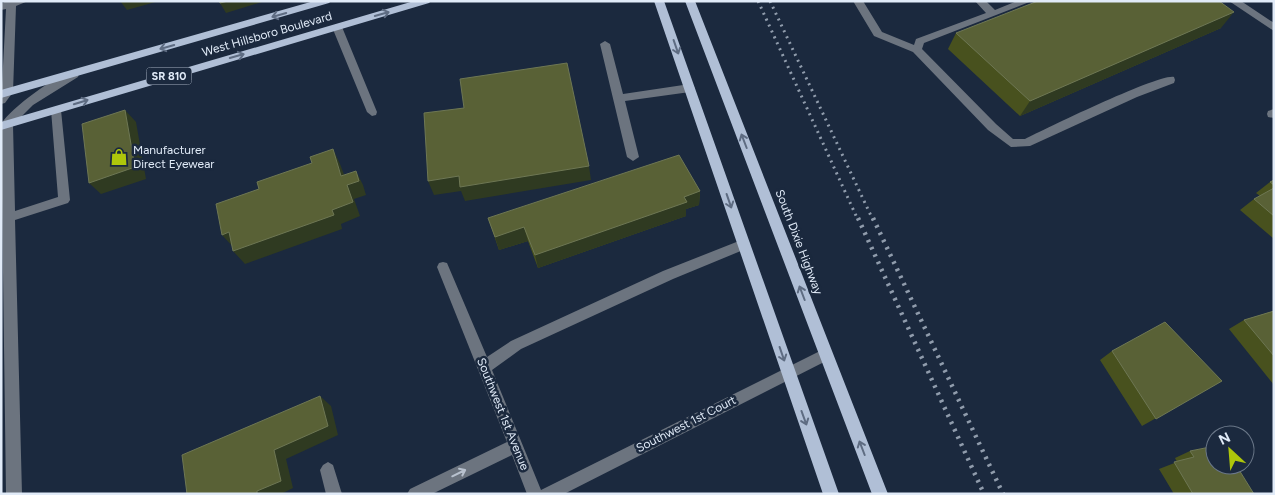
<svg xmlns="http://www.w3.org/2000/svg" width="1275" height="495" font-family="Figtree,sans-serif">
  <style>
    .lines { fill: none; stroke-linecap: round; stroke-linejoin: round }
    .minor { fill: #6c747f; fill-rule: evenodd }
    .major { fill: #b0bfd6; fill-rule: evenodd }
    .rail-far1 { stroke: #909cac; stroke-width: 3; stroke-dasharray: 2 4.5; stroke-linecap: butt }
    .rail { stroke: #909cac; stroke-width: 4.5; stroke-dasharray: 2.5 5.5; stroke-linecap: butt }
    .wall { fill: #48511e }
    .shaded-wall { fill: #2f3a21 }
    .building { fill: #596136; stroke: #6e7754 }
    .oneway { stroke: #5e6c82 }
    .oneway2 { stroke: #b8c1ce }
    .labels { text-anchor: middle; stroke-width: 5; stroke-linejoin: round; paint-order: stroke }
    .shield { fill: #1b293e; stroke: #a6b1c0; stroke-width: 1 }
    .shield-label { font-size: 11px; font-weight: bold; fill: #e1ebf8 }
    .street-label { font-size: 12px; fill: #e1ebf8; stroke: #1b293e }
    .poi-label { font-size: 12px; fill: #e1ebf8; stroke: #1b293e; text-anchor: start }
  </style>
  <rect width="100%" height="100%" fill="#1b293e"/>
  <g class="lines">
    <path class="minor" d="M6 1H28L16 6 13 92 5 103 1 104 6 9 1 10V4Z
      M853 1H863L882 32 914 45 916 39 986 13 975 1H986L995 10 1017 1H1032L924 43 922 49 996 124 1013 139H1025C1045 129 1160 73 1174 77L1175 80 1174 83 1137 97 1030 146 1011 147 988 130 913 52 874 36Z
      M1229 1H1241L1274 23V31Z
      M337 24 342 27 377 112 376 115 372 116 367 112 332 27Z
      M605 41 610 44 623 94 690 84 695 88 690 92 625 101 639 157 633 161 627 157 600 44Z
      M74 70 78 71 79 74 78 77 33 105 13 125 15 211 58 197 51 110 56 106 61 110 70 200 68 203 15 220 22 494H6L1 124C12 107 55 76 74 70Z
      M1274 109V118L1268 117 1267 114 1268 111Z
      M744 239 748 240 750 244 748 248 673 279 521 349 492 370 541 490 820 351 825 349 830 351 832 355 830 359 564 494H527L512 455 432 494H407L410 489 507 442 437 267 439 263 443 262 447 263 487 357 511 341 663 271Z
      M328 462 333 465 342 494H326L320 470 323 465Z"/>
    <path class="major" d="M314 1H331L329 3 1 98V90Z
      M414 1H431L429 3 1 130V122Z
      M654 1H664L839 494H823Z
      M685 1H695L888 494H872Z"/>
    <path class="rail-far1" d="M758 1 858 220
      M770 1 873 220"/>
    <path class="rail" d="M858 218 984 494
      M873 218 1003 494"/>
  </g>
  <path class="wall" d="M1221 28 1020 116 948 49 956 33Z
    M1274 180V239L1240 210 1254 199 1260 196 1256 193 1270 182Z
    M700 191 699 205 686 209V216L538 268 528 241 499 250 488 218Z
    M1274 311V385L1229 329 1244 320Z
    M1112 351 1222 381 1142 426 1100 360Z
    M1190 451 1254 494H1174L1159 469 1177 462 1175 458Z"/>
  <path class="shaded-wall" d="M120 1H159L127 10Z
    M228 1H265L226 13 220 3Z
    M1234 12 1221 28 1020 116 1030 101Z
    M125 110 136 122 146 179 101 194 89 183Z
    M333 149 340 164 348 185 356 171 363 185 366 195 354 199 360 216 341 224 342 229 245 264 233 251 332 210 341 176Z
    M589 166 591 180 465 201 461 191 434 195 428 181 459 176Z
    M700 191 699 205 686 209V216L538 268 535 255 684 197Z
    M524 227 528 241 499 250 495 237Z
    M229 232 234 248 222 235Z
    M320 396 331 406 338 435 286 459 293 488 281 494H257V491L274 450Z"/>
  <path class="building" d="M219 1H228L220 3Z
    M1038 1H1219L1234 12 1030 101 956 33Z
    M567 63 589 166 460 187 459 176 428 181 424 113 464 108 460 79Z
    M125 110 135 167 89 183 82 124Z
    M333 149 341 176 356 171 359 181 347 185 353 202 332 210 334 215 233 251 229 232 222 235 216 204 259 189 257 182 312 163 310 157Z
    M679 155 700 191 684 197 687 202 535 255 524 227 495 237 488 218Z
    M1274 180V185L1270 182Z
    M1274 188V216L1254 199Z
    M1274 311V356L1244 320Z
    M1165 322 1222 381 1156 419 1112 351Z
    M320 396 328 426 274 450 281 481 257 491V494H187L182 455Z
    M1215 446V465H1236L1254 494H1193L1174 462 1194 457 1190 451Z"/>
  <defs><path id="oneway-shaft" d="M-6 0H5M1.5-3L5.5 0L1.5 3" fill="none" stroke-width="1.6" stroke-linecap="round" stroke-linejoin="round" transform="scale(1.25)"/></defs>
  <g class="oneway">
    <use href="#oneway-shaft" transform="translate(382 14) rotate(-16)"/>
    <use href="#oneway-shaft" transform="translate(279 15) rotate(164)"/>
    <use href="#oneway-shaft" transform="translate(167 47) rotate(164)"/>
    <use href="#oneway-shaft" transform="translate(676 47) rotate(71)"/>
    <use href="#oneway-shaft" transform="translate(237 56) rotate(-16)"/>
    <use href="#oneway-shaft" transform="translate(81 102) rotate(-17)"/>
    <use href="#oneway-shaft" transform="translate(744 141) rotate(-111)"/>
    <use href="#oneway-shaft" transform="translate(729 201) rotate(71)"/>
    <use href="#oneway-shaft" transform="translate(802 293) rotate(-111)"/>
    <use href="#oneway-shaft" transform="translate(782 354) rotate(71)"/>
    <use href="#oneway-shaft" transform="translate(804 418) rotate(70)"/>
    <use href="#oneway-shaft" transform="translate(862 448) rotate(-111)"/>
  </g>
  <use class="oneway2" href="#oneway-shaft" transform="translate(459 473) rotate(-26)"/>
  <defs>
    <g id="shop-bare" transform="scale(1.35)"><path d="M-5-2.5h2.3a2.7 3.5 0 0 1 5.4 0H5L5.5 6h-11ZM-1.5-2.5h3a1.5 2.3 0 0 0-3 0Z" fill="#aec60b" stroke="#1b293e" stroke-width="2.5" paint-order="stroke"/></g>
  </defs>
  <g fill-rule="evenodd">
    <use href="#shop-bare" x="119" y="157"/>
  </g>
  <g class="labels">
    <rect class="shield" x="146.5" y="67.5" width="45" height="17" rx="4"/>
    <g class="shield-label">
      <text x="169" y="80">SR 810</text>
    </g>
    <g class="street-label">
      <text transform="translate(267 34) rotate(-16)" y="4">West Hillsboro Boulevard</text>
      <text transform="translate(799 242) rotate(69)" y="4">South Dixie Highway</text>
      <text transform="translate(503 414) rotate(68)" y="4">Southwest 1st Avenue</text>
      <text transform="translate(686 424) rotate(-27)" y="4">Southwest 1st Court</text>
    </g>
    <g class="poi-label">
      <text x="133" y="154">Manufacturer<tspan x="133" dy="14">Direct Eyewear</tspan></text>
    </g>
  </g>
  <rect width="1275" height="495" fill="none" stroke="#e1ebf8" stroke-width="5"/>
  <g transform="translate(1230 450) rotate(334)"><circle r="24" fill="#1b293e" stroke="#6a7788"/>
  <path d="M0-4L9 19L0 12L-9 19Z" fill="#aec60b"/>
  <text y="-8" font-size="14" font-weight="bold" text-anchor="middle" fill="#e1ebf8">N</text>
  </g>
</svg>
